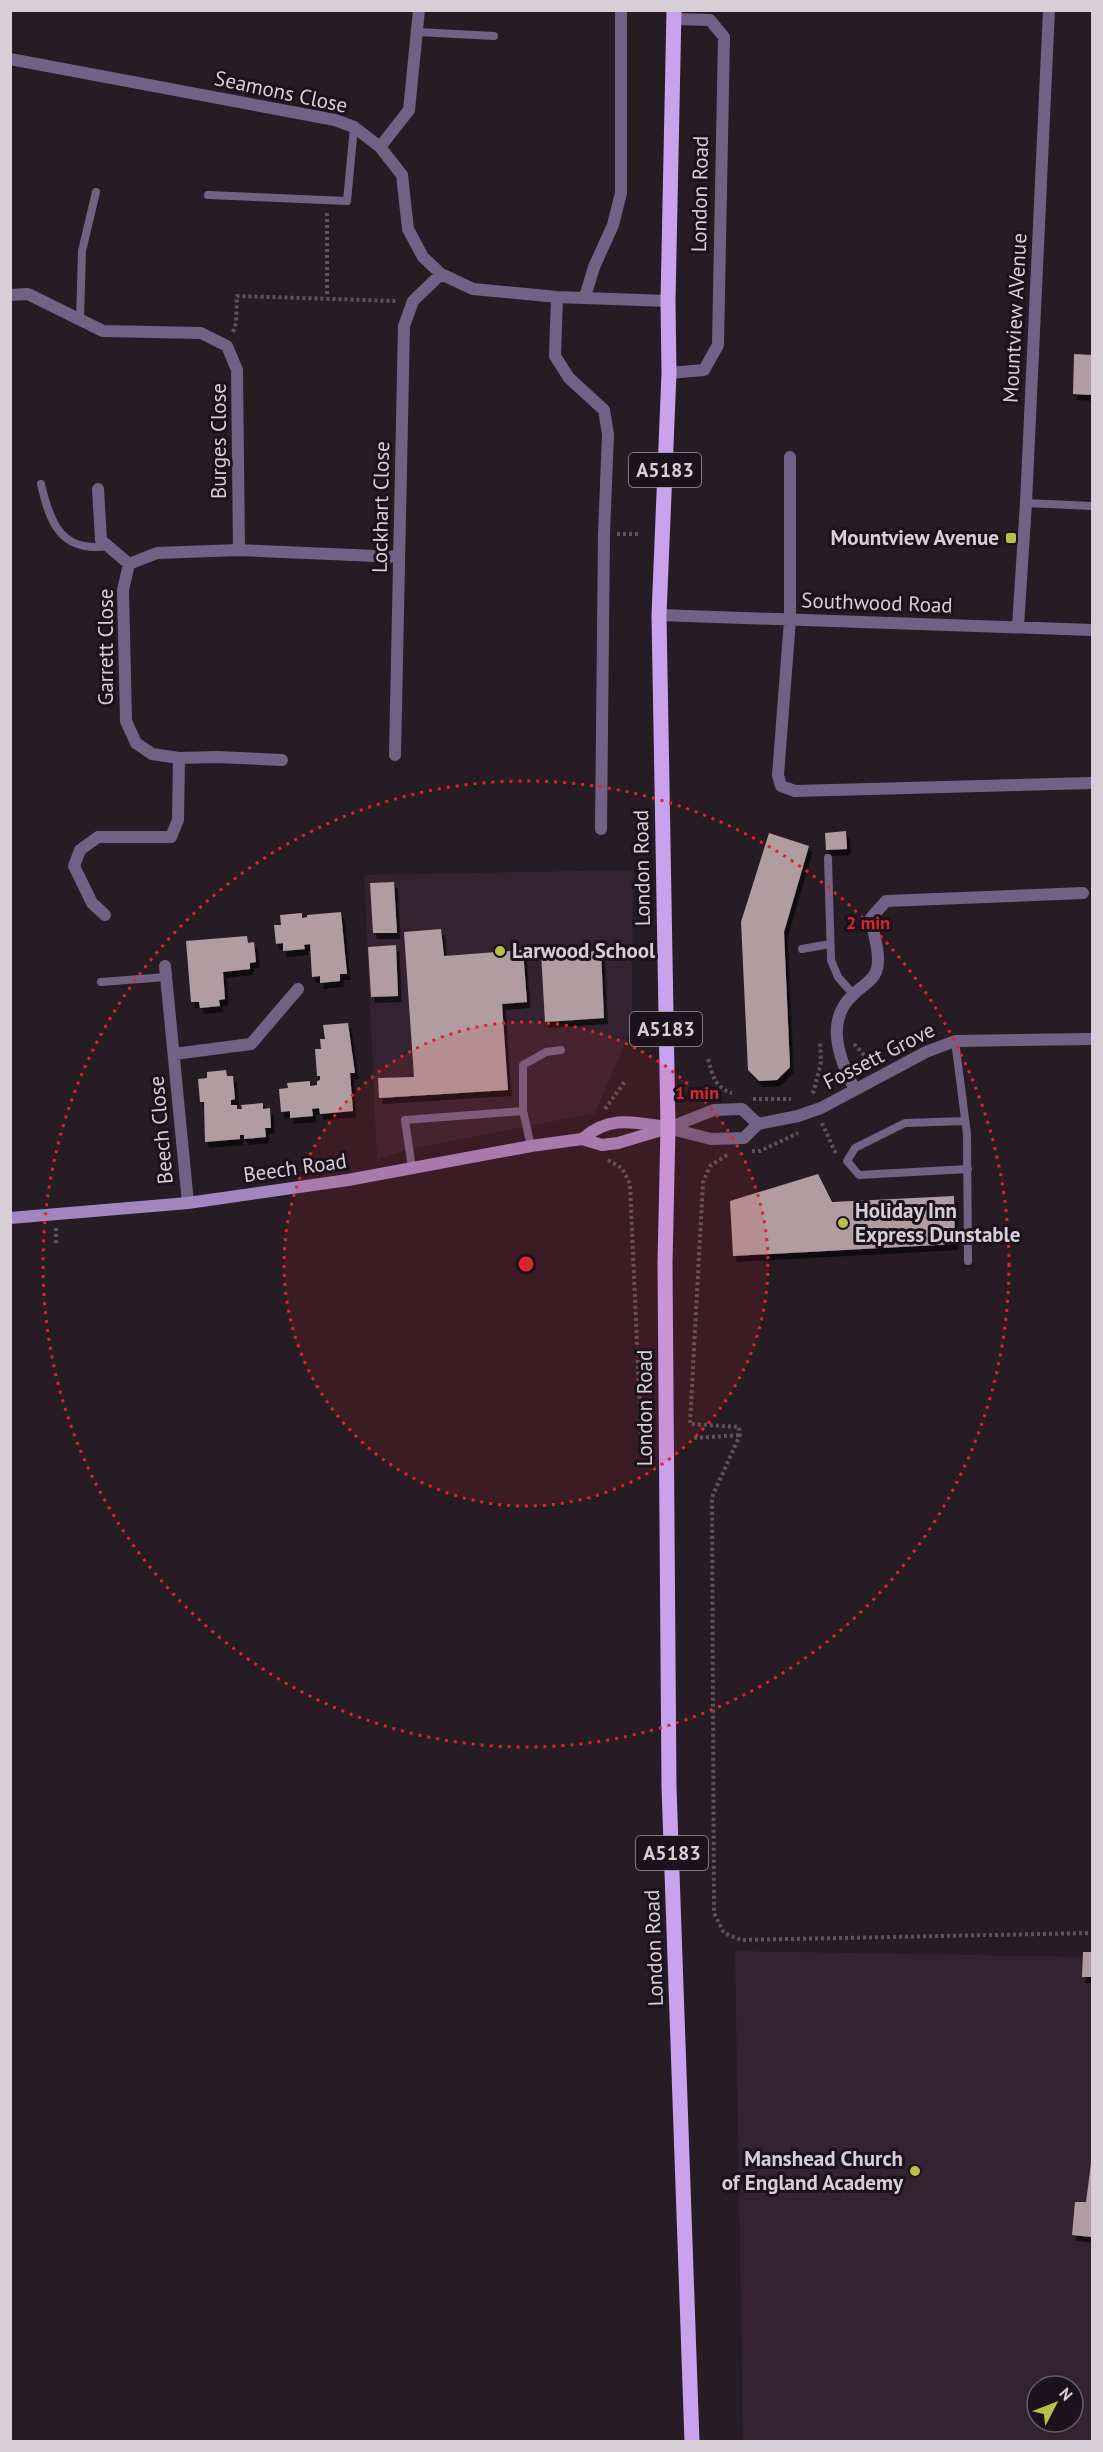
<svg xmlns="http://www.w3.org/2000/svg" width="1103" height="2452" font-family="'PT Sans',sans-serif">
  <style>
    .built { fill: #342230; fill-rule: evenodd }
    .building { fill: #b19ca1; filter: url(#shadow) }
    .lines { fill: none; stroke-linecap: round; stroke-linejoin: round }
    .path { stroke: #5e535b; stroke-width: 4; stroke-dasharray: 3 3; stroke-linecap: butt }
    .lane { stroke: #736185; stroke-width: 8 }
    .street { stroke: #736185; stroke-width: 12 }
    .secondary { stroke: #a386c0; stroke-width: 12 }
    .primary { stroke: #c9a2ee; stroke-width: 15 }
    .ring { fill: none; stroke: #d62828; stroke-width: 3; stroke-dasharray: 3 6 }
    .poi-dot { fill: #b9c046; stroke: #1d121b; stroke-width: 2 }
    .labels { text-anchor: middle; stroke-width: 6; stroke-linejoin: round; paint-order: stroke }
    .shield { fill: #1d121b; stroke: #9f969d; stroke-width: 1.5 }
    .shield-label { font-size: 20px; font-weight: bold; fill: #d7cfd5 }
    .street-label { font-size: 21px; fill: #d7cfd5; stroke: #1d121b }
    .poi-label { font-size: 21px; font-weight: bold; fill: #d7cfd5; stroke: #1d121b; text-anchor: end }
    .centre { fill: #d62828; stroke: #1d121b; stroke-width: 3 }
    .ring-label { font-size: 18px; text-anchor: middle; font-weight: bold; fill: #d62828; stroke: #1d121b; stroke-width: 6; stroke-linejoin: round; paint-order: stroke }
  </style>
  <defs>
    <filter id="shadow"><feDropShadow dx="3.5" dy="6" stdDeviation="0" flood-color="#0009"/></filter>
  </defs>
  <rect width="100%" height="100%" fill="#271b24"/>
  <path class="built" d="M633 870 632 1027 595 1113 409 1149 377 1159 364 875Z
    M735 1951 1092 1957V2441H743ZM1037 2386H1073V2422H1037Z"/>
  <path class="building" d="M1074 354 1092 355V395L1073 394Z
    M846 831 847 849 826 850 825 833Z
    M769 833 809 846 784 932 790 1067 777 1080 759 1081 748 1070 741 922Z
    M394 882 397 933H373L370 883Z
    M341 912 347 974H340V981L320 983V976L312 977 310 944 304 945 305 949 283 951V943L276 944 274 925H281L280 915 302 913V918L307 917V915Z
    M441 929 444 956 523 950 527 1002 502 1004 508 1090 379 1098 378 1078 414 1077 404 932Z
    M247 936 248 943 254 942 256 962 250 963V969L223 972 225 999 219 1000 220 1006 200 1008 199 1002H191L186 941Z
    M396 945 398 996 371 997 368 947Z
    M601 951 604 1018 545 1022 541 953Z
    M348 1023 355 1073H350L353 1111 320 1114 319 1108 312 1109 313 1116 290 1118V1111L281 1112 279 1089 288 1088 287 1083 310 1081V1086L317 1085V1081L320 1080V1076H317L315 1049H321L320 1039H325L323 1025Z
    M226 1070 227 1076H233L235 1099 231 1100V1105H237V1109H242L241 1105 263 1103V1109L270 1108 271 1128H265L266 1137 244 1139V1135H240V1139L205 1142 204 1102H200L198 1079 207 1078V1072Z
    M818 1174 832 1202 954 1196 955 1244 733 1256 730 1201Z
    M1083 1952H1092V1977H1082Z
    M1091 2163 1092 2237 1072 2235 1075 2202H1086Z"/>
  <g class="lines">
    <path class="path" d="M327 213V297
      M233 332 236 323 237 296 397 301
      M617 534H640
      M854 1044 864 1055H884
      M708 1059C713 1076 714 1087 732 1093
      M812 1093 814 1091 821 1062 820 1042
      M753 1099H791
      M605 1109 626 1080
      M822 1123 836 1154
      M752 1151H760L798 1133
      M727 1155 710 1166 703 1182 690 1424 739 1427 740 1435 712 1497 714 1913 724 1933 741 1940 1092 1933
      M608 1160 622 1168 630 1184 641 1435 648 1436
      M56 1228V1246
      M694 1438 740 1435"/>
    <path class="lane" d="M417 32 494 36
      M208 195 347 201 354 127
      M80 319 82 251 96 192
      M41 484C50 523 61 553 108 546
      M1026 503 1092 506
      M828 858 831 960 838 977 853 994
      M802 949 830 944
      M101 982 166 977
      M955 1041 967 1134 968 1261
      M523 1111V1065L546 1052 561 1050
      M965 1121 905 1123 855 1148 847 1161 859 1175 968 1169
      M412 1168 405 1120 523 1111 531 1146"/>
    <path class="street" d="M10 59 335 120 354 127 380 147 402 175 408 229 423 257 441 274 473 289 557 297 668 301
      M380 147 409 110 419 10
      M10 295 28 294 103 331 201 333 227 346 237 370 239 550
      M557 297 555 356 569 378 604 410 608 434 604 534 601 829
      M585 297 594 267 613 225 621 193V10
      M669 373 704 370 718 345 724 37 710 20 674 19
      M790 457V620L778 775 781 786 795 791 1092 783
      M98 489 101 540 129 564
      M659 615 1092 630
      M1018 626 1026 503 1049 10
      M395 755 404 326 413 301 441 274
      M282 760 218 757 179 758 152 754 136 743 126 721 123 590 129 564 157 553 239 550 399 557
      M105 915 92 903 74 866 80 850 98 837H171L178 820 179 758
      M165 966 188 1203
      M174 1054 251 1044 298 989
      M854 1088C840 1060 824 1021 853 995 860 987 871 983 876 972 882 957 873 934 871 918L886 901 1083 893
      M668 1128 711 1139 744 1138 758 1124 798 1116 821 1108 926 1052 955 1041 1092 1039
      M668 1128 714 1110 742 1109 758 1124"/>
    <path class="secondary" d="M582 1139C609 1115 633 1122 665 1127
      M10 1218 188 1203 348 1180 531 1146 582 1139 602 1145 618 1143 668 1128"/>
    <path class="primary" d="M674 10 668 301 669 373 659 615 668 1128 665 1263 669 1787 692 2442"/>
  </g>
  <circle cx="526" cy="1264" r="242" fill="#d62828" fill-opacity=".12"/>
  <g class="ring">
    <circle cx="526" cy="1264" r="242"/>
    <circle cx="526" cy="1264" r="483"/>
  </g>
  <g class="poi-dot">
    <rect x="1005" y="532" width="12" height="12" rx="3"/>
    <circle cx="500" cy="951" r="6"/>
    <circle cx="843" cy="1223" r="6"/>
    <circle cx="915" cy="2171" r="6"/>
  </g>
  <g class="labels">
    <g class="shield">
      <rect x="629" y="453" width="72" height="34" rx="4.5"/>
      <rect x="630" y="1012" width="72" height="34" rx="4.5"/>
      <rect x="636" y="1836" width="72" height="34" rx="4.5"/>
    </g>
    <g class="shield-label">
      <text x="665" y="477">A5183</text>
      <text x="666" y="1036">A5183</text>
      <text x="672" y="1860">A5183</text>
    </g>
    <g class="street-label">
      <text transform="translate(281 92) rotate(12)" y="7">Seamons Close</text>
      <text transform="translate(700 194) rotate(-89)" y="7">London Road</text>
      <text transform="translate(1015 318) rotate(-87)" y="7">Mountview AVenue</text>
      <text transform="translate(219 441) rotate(-90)" y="7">Burges Close</text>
      <text transform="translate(381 507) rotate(-89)" y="7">Lockhart Close</text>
      <text transform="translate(877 603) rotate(2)" y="7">Southwood Road</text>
      <text transform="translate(106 647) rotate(-90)" y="7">Garrett Close</text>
      <text transform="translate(642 868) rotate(-91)" y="7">London Road</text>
      <text transform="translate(879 1056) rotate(-27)" y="7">Fossett Grove</text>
      <text transform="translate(161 1130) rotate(-95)" y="7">Beech Close</text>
      <text transform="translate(295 1168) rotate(-8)" y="7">Beech Road</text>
      <text transform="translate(645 1408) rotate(-90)" y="7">London Road</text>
      <text transform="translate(654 1948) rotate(-92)" y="7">London Road</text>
    </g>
    <g class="poi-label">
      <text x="999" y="545">Mountview Avenue</text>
      <text x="512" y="958" text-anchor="start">Larwood School</text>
      <text x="855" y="1218" text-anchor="start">Holiday Inn<tspan x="855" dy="24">Express Dunstable</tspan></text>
      <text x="903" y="2166">Manshead Church<tspan x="903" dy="24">of England Academy</tspan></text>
    </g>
  </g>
  <circle cx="526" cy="1264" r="9" class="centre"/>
  <g class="ring-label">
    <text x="868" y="929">2 min</text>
    <text x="697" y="1099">1 min</text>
  </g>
  <rect width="1103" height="2452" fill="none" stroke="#d7cfd5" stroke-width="24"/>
  <g transform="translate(1055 2404) rotate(48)"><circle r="28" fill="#1d121b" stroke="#675e65" stroke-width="1.5"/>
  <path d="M0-4.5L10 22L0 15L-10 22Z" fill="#b9c046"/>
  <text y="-9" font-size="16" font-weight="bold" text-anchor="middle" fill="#d7cfd5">N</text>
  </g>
</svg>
